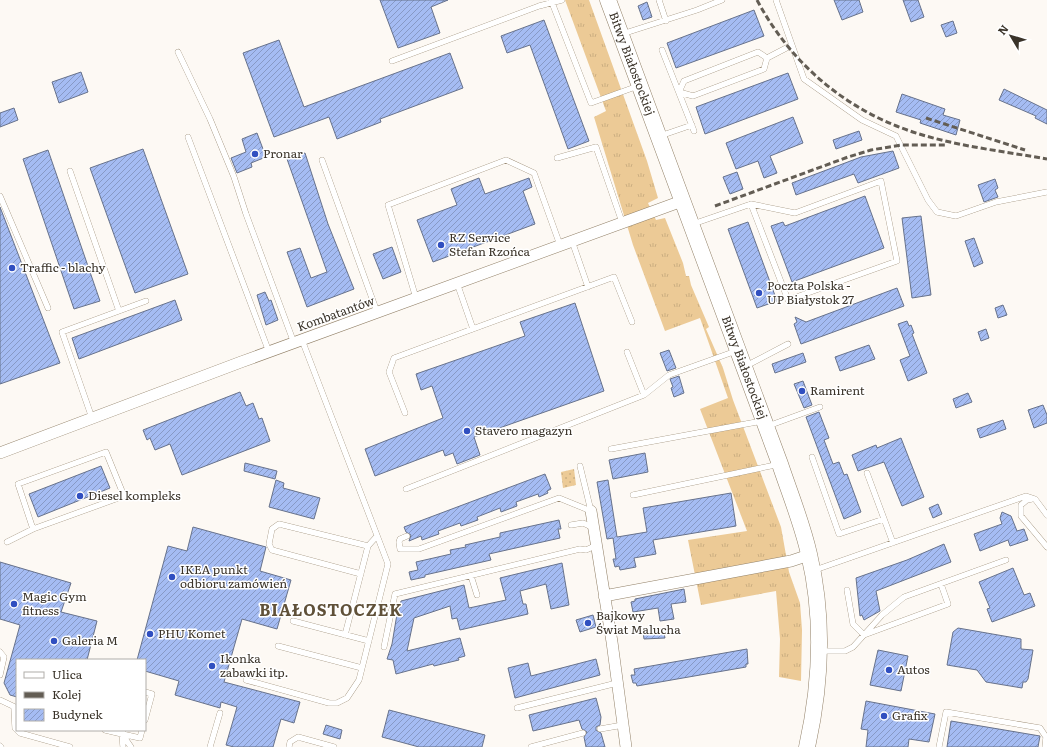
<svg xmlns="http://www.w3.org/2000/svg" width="1047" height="747" font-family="Literata,serif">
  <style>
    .grass { fill: url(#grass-tufts) }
    .park { fill: url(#park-dots) }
    .building { fill: url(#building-hatch); stroke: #67728b }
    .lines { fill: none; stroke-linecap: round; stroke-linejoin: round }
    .lane-casing { stroke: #928168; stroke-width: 6 }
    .street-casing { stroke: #928168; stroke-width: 12 }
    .secondary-casing { stroke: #928168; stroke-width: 17 }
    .lane { stroke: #fff; stroke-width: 5.5 }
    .street { stroke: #fff; stroke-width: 11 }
    .secondary { stroke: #fff; stroke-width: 16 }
    .rail { stroke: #635d54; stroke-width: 3; stroke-dasharray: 6 3; stroke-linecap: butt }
    .poi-dot { fill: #304fc0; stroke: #fff; stroke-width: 1.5 }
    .labels { text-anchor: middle; stroke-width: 3; stroke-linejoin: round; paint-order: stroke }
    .street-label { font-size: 12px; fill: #3a3329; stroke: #fff }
    .poi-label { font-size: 12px; fill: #3a3329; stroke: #fff; text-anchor: start }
    .district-label { font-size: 16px; font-weight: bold; letter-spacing: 1px; fill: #605139; stroke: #fff }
  </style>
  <defs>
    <pattern id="grass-tufts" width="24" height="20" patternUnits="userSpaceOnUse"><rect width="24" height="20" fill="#ecca96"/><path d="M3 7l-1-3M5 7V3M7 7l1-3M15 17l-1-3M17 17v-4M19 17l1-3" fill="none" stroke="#cbae81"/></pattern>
    <pattern id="park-dots" width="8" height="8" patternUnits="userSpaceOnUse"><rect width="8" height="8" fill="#ecca96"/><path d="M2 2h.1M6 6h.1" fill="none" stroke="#cbae81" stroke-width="1.8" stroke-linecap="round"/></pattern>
    <pattern id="building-hatch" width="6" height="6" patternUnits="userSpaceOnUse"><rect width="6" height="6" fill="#a5bcf3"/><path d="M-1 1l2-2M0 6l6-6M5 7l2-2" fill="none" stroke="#8799c5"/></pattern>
  </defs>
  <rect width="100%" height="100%" fill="#fdf9f4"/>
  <path class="grass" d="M565 0H589L647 161 658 198 648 203 656 220 665 218 683 263 686 276H689L691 285 709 327 706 329 723 368 733 400 781 527 789 572 800 603 802 630 801 681 779 677 780 639 776 591 701 605 688 540 747 531 700 409 728 398 700 318 665 331 633 245 594 117 606 111Z"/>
  <path class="park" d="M574 469 576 485 563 488 561 472Z"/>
  <path class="building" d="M380 0H448L431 7 440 33 398 48Z
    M834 0H859L863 12 842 20Z
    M903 0H918L924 17 911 22Z
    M647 2 652 17 643 20 638 6Z
    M754 10 764 36 676 68 667 43Z
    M544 20 589 141 568 149 530 45 507 53 501 36Z
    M953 21 957 33 946 37 941 25Z
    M279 40 304 107 450 53 463 88 380 119 381 122 337 139 329 117 274 137 243 53Z
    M81 72 88 92 59 103 52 82Z
    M788 73 798 99 705 134 696 107Z
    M1004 89 1047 110V124L1035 118 1036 116 999 100Z
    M902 94 945 109 943 115 960 120 956 135 920 123 921 120 896 112Z
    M14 108 18 120 0 127V113Z
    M793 117 803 143 770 156 777 173 764 178 758 161 736 169 726 143Z
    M859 131 862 140 836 149 833 140Z
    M257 133 266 157 251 163 252 167 237 173 231 158 246 152 242 139Z
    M143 149 188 274 135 293 90 168Z
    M48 150 100 301 74 309 23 159Z
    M893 151 899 168 858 183 854 174 796 195 792 183 861 157Z
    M305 153 328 224 354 289 307 307 287 252 300 248 311 278 327 272 287 159Z
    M737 172 743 189 730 194 723 177Z
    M479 178 485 194 529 178 532 187 523 191 535 224 433 262 417 220 457 205 451 189Z
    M995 179 998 188 995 190 998 197 984 202 978 185Z
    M865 196 884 248 792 282 771 226 783 222 785 226Z
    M0 207 60 363 0 384Z
    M921 216 931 295 912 298 902 218Z
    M748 222 777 301 757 308 728 229Z
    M974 238 983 263 974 267 965 241Z
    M392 247 401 272 383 279 373 254Z
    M897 288 904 306 801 344 794 324 797 322 795 317 806 322Z
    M265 292 269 301 271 300 278 320 266 325 257 295Z
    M175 300 182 320 79 359 72 338Z
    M575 303 604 391 474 437 480 455 457 464 453 453 445 456 443 450 375 476 365 449 443 418 432 386 421 390 416 374 525 336 520 322Z
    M1003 305 1007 315 998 318 995 308Z
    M907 321 909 326 911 325 914 333 912 334 927 373 908 381 900 360 910 356 898 324Z
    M986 329 989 338 981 341 978 332Z
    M869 345 875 359 840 371 835 357Z
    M669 350 676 368 667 371 660 353Z
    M803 353 806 362 775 373 772 364Z
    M679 376 684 393 674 397 671 388 673 387 670 379Z
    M803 381 812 405 804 408 794 384Z
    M240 392 246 406 253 403 259 419 262 418 270 441 182 475 170 444 155 450 150 438 147 440 143 430Z
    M968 393 972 402 956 408 953 399Z
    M1043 405 1047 415V423L1034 428 1028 410Z
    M819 412 829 438 824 440 833 464 839 462 844 475 847 474 861 512 844 519 806 417Z
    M1003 420 1006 429 980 438 977 429Z
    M901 438 924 497 902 506 884 462 858 471 852 455 876 445 877 448Z
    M645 453 648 472 613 479 609 460Z
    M245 463 277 471 275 479 244 471Z
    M101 466 110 488 38 517 29 494Z
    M545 474 551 489 547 491 548 493 539 497 538 494 516 502 517 506 501 512 500 508 477 517 478 520 461 526 460 523 438 531 439 534 422 540 421 536 409 541 411 535 406 532 404 527Z
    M276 480 284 483 283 488 320 498 314 519 269 507Z
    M608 480 617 537 647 532 643 508 731 493 736 526 653 540 656 554 634 558 636 567 620 570 619 566 615 567 613 559H616L613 538 607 539 597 482Z
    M938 504 942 514 933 518 929 508Z
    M1002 512 1011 516 1017 531 1024 529 1028 540 1010 546 1008 540 980 551 974 534 1002 524 1000 518Z
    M559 520 561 529H558L560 538 489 554 491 560 425 575V577L411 580 409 572 418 570 416 562 451 554 450 550 466 547 465 545 500 537V533Z
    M193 527 266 547 260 571 291 580 277 629 242 619 224 682 300 702 294 723 281 719 273 747H234L226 745 237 707 221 702 220 708 175 695 179 681 145 671V660H137L168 546 187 551Z
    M944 544 951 562 876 591 880 611 864 620 862 615 860 616 856 578 907 560Z
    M0 562 71 583 61 612 97 621 87 660H17V697L10 695 4 683 20 625 0 619Z
    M562 563 569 605 551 609 546 584 520 591 523 604H526L528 614 460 630 457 618 452 619 450 606 414 618 407 651 460 638 465 656 458 658 459 660 434 666 433 664 396 674 393 660 387 659 392 644 397 614 398 613 401 601 464 585 469 608 506 600 500 578Z
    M1013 568 1024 595 1030 593 1035 606 992 622 987 609 990 608 979 582Z
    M684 589 686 602 671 604 674 619 660 621 658 608 633 612 631 602 635 601V599Z
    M593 615 596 627 580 632 576 620Z
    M663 628 665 638 644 639 643 632Z
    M958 628 1021 639V649L1033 650 1028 679 1026 682H1023L1022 688 986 682 977 670 947 665 953 632Z
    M747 649 748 664H746V667L637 686 636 683H633L631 675H635L634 669Z
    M878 650 908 656 901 691 870 685Z
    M596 659 600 675 515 698 508 668 528 663 531 676Z
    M596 698 601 717 600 725 596 727V730L601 733 605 747H586L584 737 587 732 582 729 579 720 533 731 529 715Z
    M866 701 935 714 929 742 909 739 908 747H866L868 730 861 729Z
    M389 710 485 735 482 747H419L382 737Z
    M951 721 1040 736 1038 747H947Z
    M326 725 342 730 340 739 323 734Z"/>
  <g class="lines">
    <g class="lane-casing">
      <path id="lane" d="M551 0 591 103 638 86
        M659 0 666 21
        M776 0 804 79 862 120 896 136 928 200 937 212 956 216 996 202 1047 192
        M622 34 697 10 722 0
        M662 50 694 131
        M178 52 210 119 234 177 246 214 294 343
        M767 58 758 52 684 81 679 92 693 96 764 69 767 58 792 45
        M392 61 539 6 562 0
        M660 136 692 125
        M188 137 269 352
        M557 158 596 147 622 222
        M322 160 377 312
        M70 171 119 311
        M0 196 48 308
        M693 224 751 204 788 300 897 261 881 181 795 213 751 204
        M572 241 588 287
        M457 283 473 329
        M416 298 388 205 506 160 534 173 560 245
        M627 352 644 395
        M744 367 788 344
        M405 413 389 372 394 358 614 277 632 322
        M92 418 62 332 146 301
        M768 426 820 407
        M611 449 762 421
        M812 457 839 534 884 519
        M580 466 591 511
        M867 473 893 543
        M406 489 644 395 669 375 736 351
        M633 495 780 464
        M1032 499 1027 500 1021 505V516L1047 547
        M571 525 583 523 594 528
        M407 536 400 539 399 542 400 549H419L559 498 591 511
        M7 542 33 529 124 496 106 452 18 484 33 529
        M815 570 1026 496 1035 499 1047 515
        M361 574 272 550 269 544 272 529 279 524 368 546
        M471 576 477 595
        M847 590 853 624 864 635 948 604 941 584
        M293 621 369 641
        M345 635 368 546 377 536
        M278 646 362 668
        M384 647 395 594 580 549 586 550 597 545
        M820 651H845L853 647 882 615 904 597 1006 560
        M0 652 4 657 0 675
        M246 680 329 703H337L347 698 359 680 388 564 302 340
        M145 692 152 694 145 720
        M0 700 17 708
        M14 708 15 728 17 730
        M517 708 617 683
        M600 729 623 725
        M17 730 20 733 70 747
        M105 730 122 734 123 747
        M123 730 122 734 131 747
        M122 734 140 738 142 730
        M0 746 1 747
        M210 747 220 713
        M289 747 290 742 298 737 334 747
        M531 747 583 733
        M939 747 946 712 1040 728 1046 737 1045 747"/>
    </g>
    <g class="street-casing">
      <path id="street" d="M0 453 241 362 682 201
        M591 511 612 642 626 747
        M604 596 791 561 809 555"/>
    </g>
    <g class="secondary-casing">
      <g id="secondary">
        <path id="s1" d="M608 0 780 464C790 494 802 523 809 554 824 617 821 684 807 747"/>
      </g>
    </g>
    <use href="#lane" class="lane"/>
    <use href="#street" class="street"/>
    <use href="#secondary" class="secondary"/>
    <path class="rail" d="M757 0C790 62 843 108 910 131 954 146 1002 151 1047 159
      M926 118 1025 150
      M715 206 848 157 871 150 901 145H947"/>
  </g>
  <g class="poi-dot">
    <circle cx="255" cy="154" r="4"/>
    <circle cx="441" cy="245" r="4"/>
    <circle cx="12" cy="268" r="4"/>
    <circle cx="759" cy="293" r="4"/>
    <circle cx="802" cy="391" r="4"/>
    <circle cx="467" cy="431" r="4"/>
    <circle cx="80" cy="496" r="4"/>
    <circle cx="172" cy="577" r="4"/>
    <circle cx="14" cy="604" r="4"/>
    <circle cx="588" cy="623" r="4"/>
    <circle cx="150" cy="634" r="4"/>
    <circle cx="54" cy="641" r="4"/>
    <circle cx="212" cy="666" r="4"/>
    <circle cx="889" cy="670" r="4"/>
    <circle cx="884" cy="716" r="4"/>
  </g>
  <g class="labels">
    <g class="street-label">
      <text dy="4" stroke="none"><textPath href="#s1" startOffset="68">Bitwy Białostockiej</textPath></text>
      <text transform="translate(336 314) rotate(-20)" y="4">Kombatantów</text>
      <text dy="4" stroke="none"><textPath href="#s1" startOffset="392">Bitwy Białostockiej</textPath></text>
    </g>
    <g class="poi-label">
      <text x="263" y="158">Pronar</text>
      <text x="449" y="242">RZ Service<tspan x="449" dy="14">Stefan Rzońca</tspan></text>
      <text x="20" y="272">Traffic - blachy</text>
      <text x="767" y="290">Poczta Polska -<tspan x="767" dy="14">UP Białystok 27</tspan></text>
      <text x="810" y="395">Ramirent</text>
      <text x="475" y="435">Stavero magazyn</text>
      <text x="88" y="500">Diesel kompleks</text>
      <text x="180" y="574">IKEA punkt<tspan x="180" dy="14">odbioru zamówień</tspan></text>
      <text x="22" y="601">Magic Gym<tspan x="22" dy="14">fitness</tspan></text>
      <text x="596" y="620">Bajkowy<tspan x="596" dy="14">Świat Malucha</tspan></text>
      <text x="158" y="638">PHU Komet</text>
      <text x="62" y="645">Galeria M</text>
      <text x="220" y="663">Ikonka<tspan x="220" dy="14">zabawki itp.</tspan></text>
      <text x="897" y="674">Autos</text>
      <text x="892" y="720">Grafix</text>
    </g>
    <g class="district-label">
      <text x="331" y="616">BIAŁOSTOCZEK</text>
    </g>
  </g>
  <rect x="16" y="659" width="130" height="72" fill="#ffffff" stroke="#b0ada9"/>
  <rect x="24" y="672" width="20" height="6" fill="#ffffff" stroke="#b0ada9"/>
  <text x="52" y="679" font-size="12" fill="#3a3329">Ulica</text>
  <rect x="24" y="692" width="20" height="6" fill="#635d54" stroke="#b0ada9"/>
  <text x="52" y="699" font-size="12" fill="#3a3329">Kolej</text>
  <rect x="24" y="709" width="20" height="12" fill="url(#building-hatch)" stroke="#b0ada9"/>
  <text x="52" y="719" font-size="12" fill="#3a3329">Budynek</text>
  <g transform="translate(1011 36) rotate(308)" stroke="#ffffff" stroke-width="3" paint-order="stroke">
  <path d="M0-3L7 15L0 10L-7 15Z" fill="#3a3329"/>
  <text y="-6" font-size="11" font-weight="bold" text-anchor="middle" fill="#3a3329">N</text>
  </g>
</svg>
